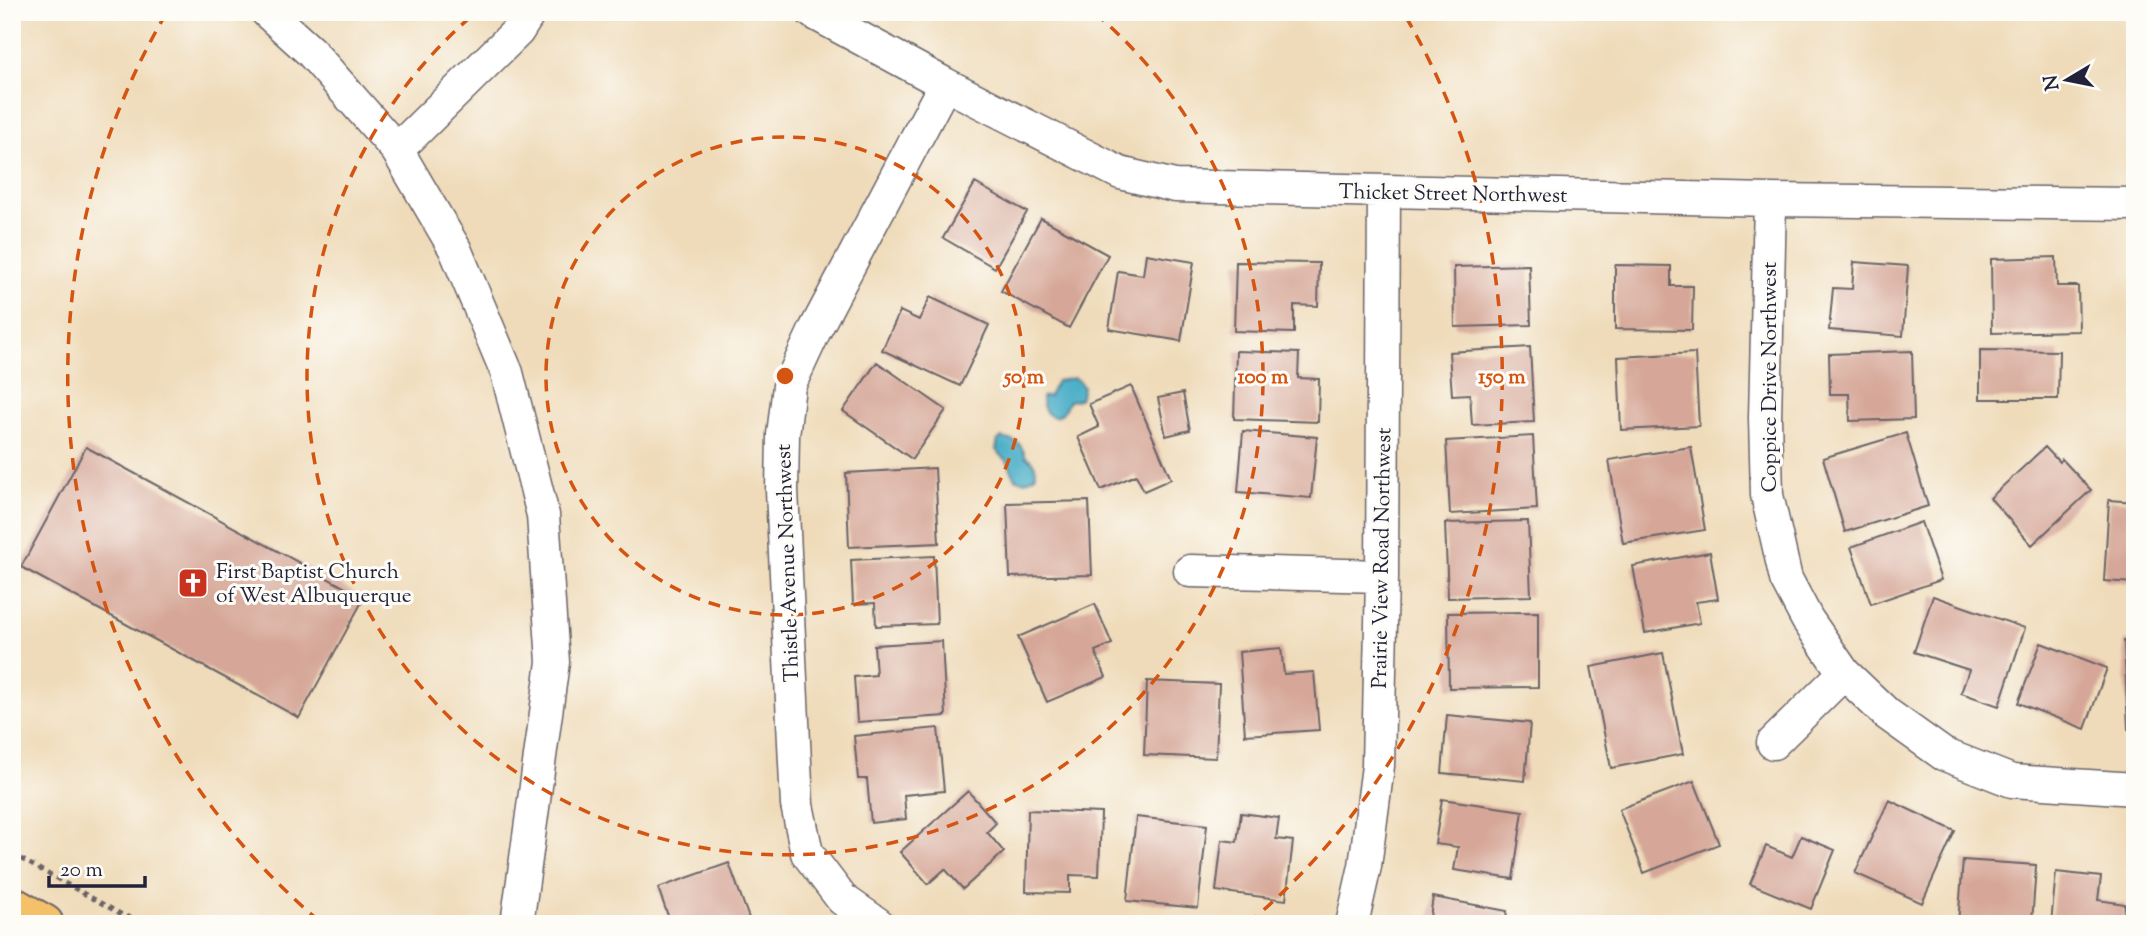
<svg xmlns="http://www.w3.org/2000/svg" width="2147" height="936" font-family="'Sorts Mill Goudy',serif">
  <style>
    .water { fill: #48aec7; stroke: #356881; stroke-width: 2 }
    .building { fill: #d6a798 }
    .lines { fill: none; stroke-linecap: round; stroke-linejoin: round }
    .minor-casing { stroke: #6a6367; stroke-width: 35 }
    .major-casing { stroke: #6a6367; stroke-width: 42 }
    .path { stroke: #6a6367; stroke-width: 4.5; stroke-dasharray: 5 5; stroke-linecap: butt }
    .minor { stroke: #fff; stroke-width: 32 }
    .major { stroke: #f4c16a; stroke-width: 38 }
    .ring { fill: none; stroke: #d45411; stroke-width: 3.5; stroke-dasharray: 12 9 }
    .labels { text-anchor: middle; stroke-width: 6; stroke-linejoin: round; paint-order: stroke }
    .street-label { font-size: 21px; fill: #22223b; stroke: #fdfcf7 }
    .poi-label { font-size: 21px; fill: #22223b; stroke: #fdfcf7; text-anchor: start }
    .centre { fill: #d45411; stroke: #fdfcf7; stroke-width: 3.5 }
    .ring-label { font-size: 21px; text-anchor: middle; font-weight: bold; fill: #d45411; stroke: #fdfcf7; stroke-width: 6; stroke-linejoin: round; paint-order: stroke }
  </style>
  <rect width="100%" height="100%" fill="#fdfcf7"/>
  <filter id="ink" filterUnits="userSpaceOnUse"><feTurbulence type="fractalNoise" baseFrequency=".0143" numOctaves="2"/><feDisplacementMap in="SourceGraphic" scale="14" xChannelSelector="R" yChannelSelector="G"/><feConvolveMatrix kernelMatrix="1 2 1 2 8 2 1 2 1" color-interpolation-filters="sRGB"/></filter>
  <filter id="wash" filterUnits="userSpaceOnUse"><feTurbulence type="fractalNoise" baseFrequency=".00686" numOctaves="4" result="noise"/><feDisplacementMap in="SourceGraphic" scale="28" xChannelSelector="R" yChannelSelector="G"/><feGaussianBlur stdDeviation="1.57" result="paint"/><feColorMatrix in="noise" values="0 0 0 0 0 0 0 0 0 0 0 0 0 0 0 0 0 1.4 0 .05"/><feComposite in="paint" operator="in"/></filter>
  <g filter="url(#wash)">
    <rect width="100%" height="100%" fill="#efdbba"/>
    <path class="water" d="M1074 378 1079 381 1083 387 1080 399 1069 401C1068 402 1064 411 1063 412 1051 425 1041 409 1042 397L1049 396 1057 381Z
      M1001 438C1018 441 1020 441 1026 457 1034 461 1036 465 1036 474 1029 481 1024 483 1015 478L1008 462 996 450 998 440Z"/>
    <g id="blocks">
      <path class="building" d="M975 183 1027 212 995 268 943 238Z
        M1041 218 1108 255 1069 328 1001 291Z
        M1146 254 1194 262 1181 341 1109 329 1118 271 1143 275Z
        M2056 257 2057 286H2078L2079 331 1992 333 1991 259Z
        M1236 262 1319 263 1318 306 1294 305V333L1234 331Z
        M1854 262 1908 266 1903 336 1829 330 1833 288 1852 289Z
        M1529 265 1531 325 1455 327 1454 267Z
        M1615 265 1671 266V286H1693L1692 330 1615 329Z
        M930 297 989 325 960 386 882 350 900 311 919 320Z
        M1530 347 1534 422 1472 425 1470 394 1452 395 1449 352Z
        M1980 350 2059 351 2058 399H1980Z
        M1236 351 1299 353 1298 378 1319 379 1318 422 1234 419Z
        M1912 351 1914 419 1850 421 1849 394H1830L1829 354Z
        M1695 353 1699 426 1621 430 1618 357Z
        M877 362 946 410 912 459 843 411Z
        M1131 386 1171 479 1144 491 1136 475 1101 490 1078 437 1099 427 1089 404Z
        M1183 393 1190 430 1166 436 1158 398Z
        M1243 431 1317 437 1311 498 1238 492Z
        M1906 433 1928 506 1845 532 1823 458Z
        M1533 436 1537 509 1450 514 1446 441Z
        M86 447 364 598 299 718 21 567Z
        M1691 447 1705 530 1623 543 1609 460Z
        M2045 447 2059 462 2062 459 2091 490 2032 545 1990 498Z
        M935 468 939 543 849 547 846 473Z
        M2109 500 2135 502V583L2104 581Z
        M1089 501 1092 575 1010 577 1007 503Z
        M1528 521 1531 596 1448 598 1445 523Z
        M1921 522 1941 580 1871 604 1851 547Z
        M1710 552 1718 599 1696 602 1700 623 1645 633 1633 566Z
        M934 556 937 624 876 626 875 603 853 604 851 560Z
        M1933 596 2025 628 1999 706 1961 693 1969 670 1914 652Z
        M1095 604 1112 644 1095 651 1106 677 1047 702 1018 637Z
        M1538 612V687L1449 688 1448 613Z
        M2135 640V728L2128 729 2124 641Z
        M942 641 946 716 857 722 854 677 876 675 874 645Z
        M2041 643 2107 668 2085 729 2018 703Z
        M1281 648 1284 674 1314 672 1319 730 1245 735 1239 652Z
        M1663 653 1683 754 1611 768 1591 667Z
        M1147 681 1219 684 1216 758 1144 755Z
        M1447 715 1530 723 1525 781 1442 773Z
        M938 728 944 791 904 795 906 819 871 823 867 779H858L854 736Z
        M1694 781 1719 844 1644 873 1619 809Z
        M968 791 996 823 987 832 1004 852 963 889 945 869 928 884 900 852Z
        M1442 799 1523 811 1513 879 1454 870 1458 847 1435 844Z
        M1889 800 1955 831 1922 903 1855 873Z
        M1028 810 1101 813 1099 876 1070 875V893L1026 892Z
        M1241 813 1279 818 1276 839 1293 841 1286 900 1216 891 1222 840 1237 842Z
        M1136 817 1207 825 1198 908 1127 901Z
        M1801 836 1835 850 1811 909 1750 884 1766 846 1792 857Z
        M1963 860 2036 865 2032 924H1958Z
        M729 863 751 924H671L658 888Z
        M2056 872 2101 877 2098 900 2125 904 2123 924H2051Z
        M1433 897 1507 911 1505 924H1429Z"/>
    </g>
  </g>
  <g filter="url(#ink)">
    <use href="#blocks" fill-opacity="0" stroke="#6a6367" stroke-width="2"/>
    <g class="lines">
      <g class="minor-casing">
        <path id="minor" d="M267 12 311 52 397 150 455 249 507 373 543 515 553 662 517 924
          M812 12 945 84 1120 173 1175 186 1770 200 2135 204
          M397 150 518 31 530 12
          M1770 200 1765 418 1767 495 1786 579 1807 619 1844 673 1887 714 1943 754 2012 781 2135 789
          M1190 571 1382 576
          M1773 743 1844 673
          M878 924 842 899 807 853 797 805 782 490 783 435 789 386 815 330 945 84
          M1352 924 1365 866 1378 766 1382 576 1384 191"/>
      </g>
      <g class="major-casing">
        <path id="major" d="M12 906 44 924"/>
      </g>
      <path class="path" d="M12 854 121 914 146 924"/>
      <use href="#minor" class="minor"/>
      <use href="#major" class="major"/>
    </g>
  </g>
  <g class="ring">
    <circle cx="785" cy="376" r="239"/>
    <path d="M1095 13A478 478 0 1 1 475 13"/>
    <path d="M319 921A717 717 0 0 1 164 17M1406 17A717 717 0 0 1 1251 921"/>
  </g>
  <defs>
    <g id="church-square" transform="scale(1.575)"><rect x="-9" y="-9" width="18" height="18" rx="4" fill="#c8321e" stroke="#fdfcf7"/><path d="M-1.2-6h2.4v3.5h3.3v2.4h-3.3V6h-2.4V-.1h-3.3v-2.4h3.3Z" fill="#fff"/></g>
  </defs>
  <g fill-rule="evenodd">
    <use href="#church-square" x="193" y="583"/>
  </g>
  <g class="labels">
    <g class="street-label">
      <text transform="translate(1453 193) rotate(1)" y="7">Thicket Street Northwest</text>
      <text transform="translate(1769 377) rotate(-90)" y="7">Coppice Drive Northwest</text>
      <text transform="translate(1381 558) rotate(-89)" y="7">Prairie View Road Northwest</text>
      <text transform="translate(787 563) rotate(-92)" y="7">Thistle Avenue Northwest</text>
    </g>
    <g class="poi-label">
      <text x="216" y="578">First Baptist Church<tspan x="216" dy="24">of West Albuquerque</tspan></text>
    </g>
  </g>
  <circle cx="785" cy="376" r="10" class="centre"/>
  <g class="ring-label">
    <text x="1024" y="383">50 m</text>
    <text x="1263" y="383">100 m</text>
    <text x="1502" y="383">150 m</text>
  </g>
  <rect width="2147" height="936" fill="none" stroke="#fdfcf7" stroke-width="42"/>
  <g transform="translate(2067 80) rotate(260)" stroke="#fdfcf7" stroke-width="5" paint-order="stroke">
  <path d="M0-5L12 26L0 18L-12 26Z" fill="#22223b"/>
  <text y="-10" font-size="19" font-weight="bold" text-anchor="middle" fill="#22223b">N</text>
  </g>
  <path d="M49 876v10h96v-10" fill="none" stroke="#22223b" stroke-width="3.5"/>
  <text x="60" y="876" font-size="21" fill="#22223b" stroke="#fdfcf7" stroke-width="5" paint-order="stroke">20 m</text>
</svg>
